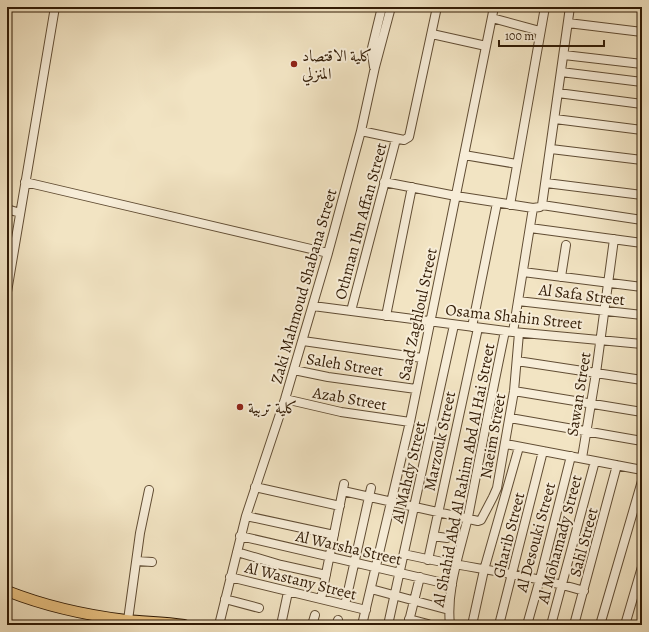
<svg xmlns="http://www.w3.org/2000/svg" width="649" height="632" font-family="Alegreya,Amiri,serif">
  <style>
    .lines { fill: none; stroke-linecap: round; stroke-linejoin: round }
    .minor-casing { stroke: #614d34; stroke-width: 10 }
    .major-casing { stroke: #311b05; stroke-width: 12 }
    .minor { stroke: #f7edd8; stroke-width: 8 }
    .major { stroke: #e9c282; stroke-width: 10 }
    .shaded-wall { fill: #a1716a; stroke: #311b05 }
    .building { fill: #e6a297; stroke: #311b05 }
    .poi-dot { fill: #8f2418; stroke: #f7edd8; stroke-width: 1.5 }
    .labels { text-anchor: middle; stroke-width: 4; stroke-linejoin: round; paint-order: stroke }
    .poi-label { font-size: 16px; fill: #311b05; stroke: #f7edd8; text-anchor: start }
    .street-label { font-size: 16px; fill: #311b05; stroke: #f7edd8 }
  </style>
  <rect width="100%" height="100%" fill="#f2e4c3"/>
  <filter id="stains"><feTurbulence type="fractalNoise" baseFrequency=".005" numOctaves="4"/><feColorMatrix values="0 0 0 0 .2 0 0 0 0 .09 0 0 0 0 .02 0 0 0 .5 -.17"/></filter>
  <radialGradient id="worn" r=".72"><stop offset=".6" stop-color="#630" stop-opacity="0"/><stop offset="1" stop-color="#630" stop-opacity=".3"/></radialGradient>
  <g class="lines">
    <g class="minor-casing">
      <path id="minor" d="M492 18 540 31
        M568 23 642 32
        M432 34 486 46
        M564 55 642 64
        M374 67 372 54V48L382 7
        M561 72 642 82
        M558 93 642 104
        M555 119 642 130
        M361 131 404 140 409 137 437 7
        M551 149 642 160
        M464 155 517 164
        M25 182 328 253
        M384 182 456 196 533 208
        M546 183 642 195
        M510 205 545 7
        M542 205 642 220
        M7 209 20 213
        M530 228 642 243
        M523 272 642 287
        M561 277 566 245
        M7 292 55 7
        M518 301 642 315
        M313 306 513 332 642 344
        M351 311 396 139
        M386 316 412 187
        M472 327 497 203
        M513 332 533 208 540 207 542 205 570 7
        M303 341 422 358
        M517 361 642 380
        M294 370 328 377 416 389
        M514 391 642 412
        M285 399 341 412 410 422
        M510 418 642 441
        M506 444 642 470
        M582 458 596 373 614 239
        M255 487 340 506
        M343 491 478 521 481 520 493 497 497 488 514 391 519 333
        M246 516 334 535
        M240 536 452 585
        M433 536 447 538
        M237 552 281 565 326 575
        M404 554C464 568 525 573 584 591
        M428 560 478 328
        M137 561 152 562
        M230 577 366 610
        M371 589 449 610
        M225 599 259 608
        M321 599 344 484
        M345 605 371 488
        M409 619 428 624
        M128 620 140 533 149 490
        M219 625 246 516 285 399 328 253 361 131 375 67 391 7
        M281 625 288 592
        M312 625 315 615
        M336 625 338 620
        M362 625 410 422 494 7
        M388 625 454 325
        M408 625 420 577
        M450 625C446 589 460 552 468 517 480 455 492 393 505 331
        M472 625 484 570 519 447
        M499 625 543 451
        M527 625 540 579 571 456
        M551 625 595 461
        M574 625 617 465
        M600 625 642 481
        M625 625 642 567"/>
    </g>
    <g class="major-casing">
      <path id="major" d="M7 591C45 606 85 615 126 620 145 622 165 622 184 625"/>
    </g>
    <use href="#minor" class="minor"/>
    <use href="#major" class="major"/>
  </g>
  <path class="shaded-wall" d="M11 500V512L7 527V515Z"/>
  <path class="building" d="M7 498 11 500 7 515Z"/>
  <g class="poi-dot">
    <circle cx="294" cy="64" r="4"/>
    <circle cx="240" cy="407" r="4"/>
  </g>
  <g class="labels">
    <g class="poi-label">
      <text x="302" y="61">كلية الاقتصاد<tspan x="302" dy="18">المنزلي</tspan></text>
      <text x="248" y="413">كلية تربية</text>
    </g>
    <g class="street-label">
      <text transform="translate(360 221) rotate(-75)" y="6">Othman Ibn Affan Street</text>
      <text transform="translate(303 286) rotate(-74)" y="6">Zaki Mahmoud Shabana Street</text>
      <text transform="translate(582 294) rotate(7)" y="6">Al Safa Street</text>
      <text transform="translate(417 314) rotate(-78)" y="6">Saad Zaghloul Street</text>
      <text transform="translate(514 316) rotate(6)" y="6">Osama Shahin Street</text>
      <text transform="translate(345 364) rotate(9)" y="6">Saleh Street</text>
      <text transform="translate(578 394) rotate(-81)" y="6">Sawan Street</text>
      <text transform="translate(350 398) rotate(10)" y="6">Azab Street</text>
      <text transform="translate(492 436) rotate(-80)" y="6">Naeim Street</text>
      <text transform="translate(439 441) rotate(-78)" y="6">Marzouk Street</text>
      <text transform="translate(408 472) rotate(-77)" y="6">Al Mahdy Street</text>
      <text transform="translate(463 475) rotate(-79)" y="6">Al Shahid Abd Al Rahim Abd Al Hai Street</text>
      <text transform="translate(508 535) rotate(-76)" y="6">Gharib Street</text>
      <text transform="translate(535 537) rotate(-75)" y="6">Al Desouki Street</text>
      <text transform="translate(559 539) rotate(-75)" y="6">Al Mohamady Street</text>
      <text transform="translate(583 542) rotate(-75)" y="6">Sahl Street</text>
      <text transform="translate(349 547) rotate(13)" y="6">Al Warsha Street</text>
      <text transform="translate(301 580) rotate(14)" y="6">Al Wastany Street</text>
    </g>
  </g>
  <rect width="649" height="632" fill="none" stroke="#f2e4c3" stroke-width="24"/>
  <rect x="8" y="8" width="633" height="616" fill="none" stroke="#311b05" stroke-width="2"/>
  <rect x="12" y="12" width="625" height="608" fill="none" stroke="#311b05"/>
  <path d="M499 40v6h105v-6" fill="none" stroke="#311b05" stroke-width="2"/>
  <text x="505" y="40" font-size="12" fill="#311b05" stroke="#f7edd8" stroke-width="3" paint-order="stroke">100 m</text>
  <rect width="100%" height="100%" filter="url(#stains)"/>
  <rect width="100%" height="100%" fill="url(#worn)"/>
</svg>
